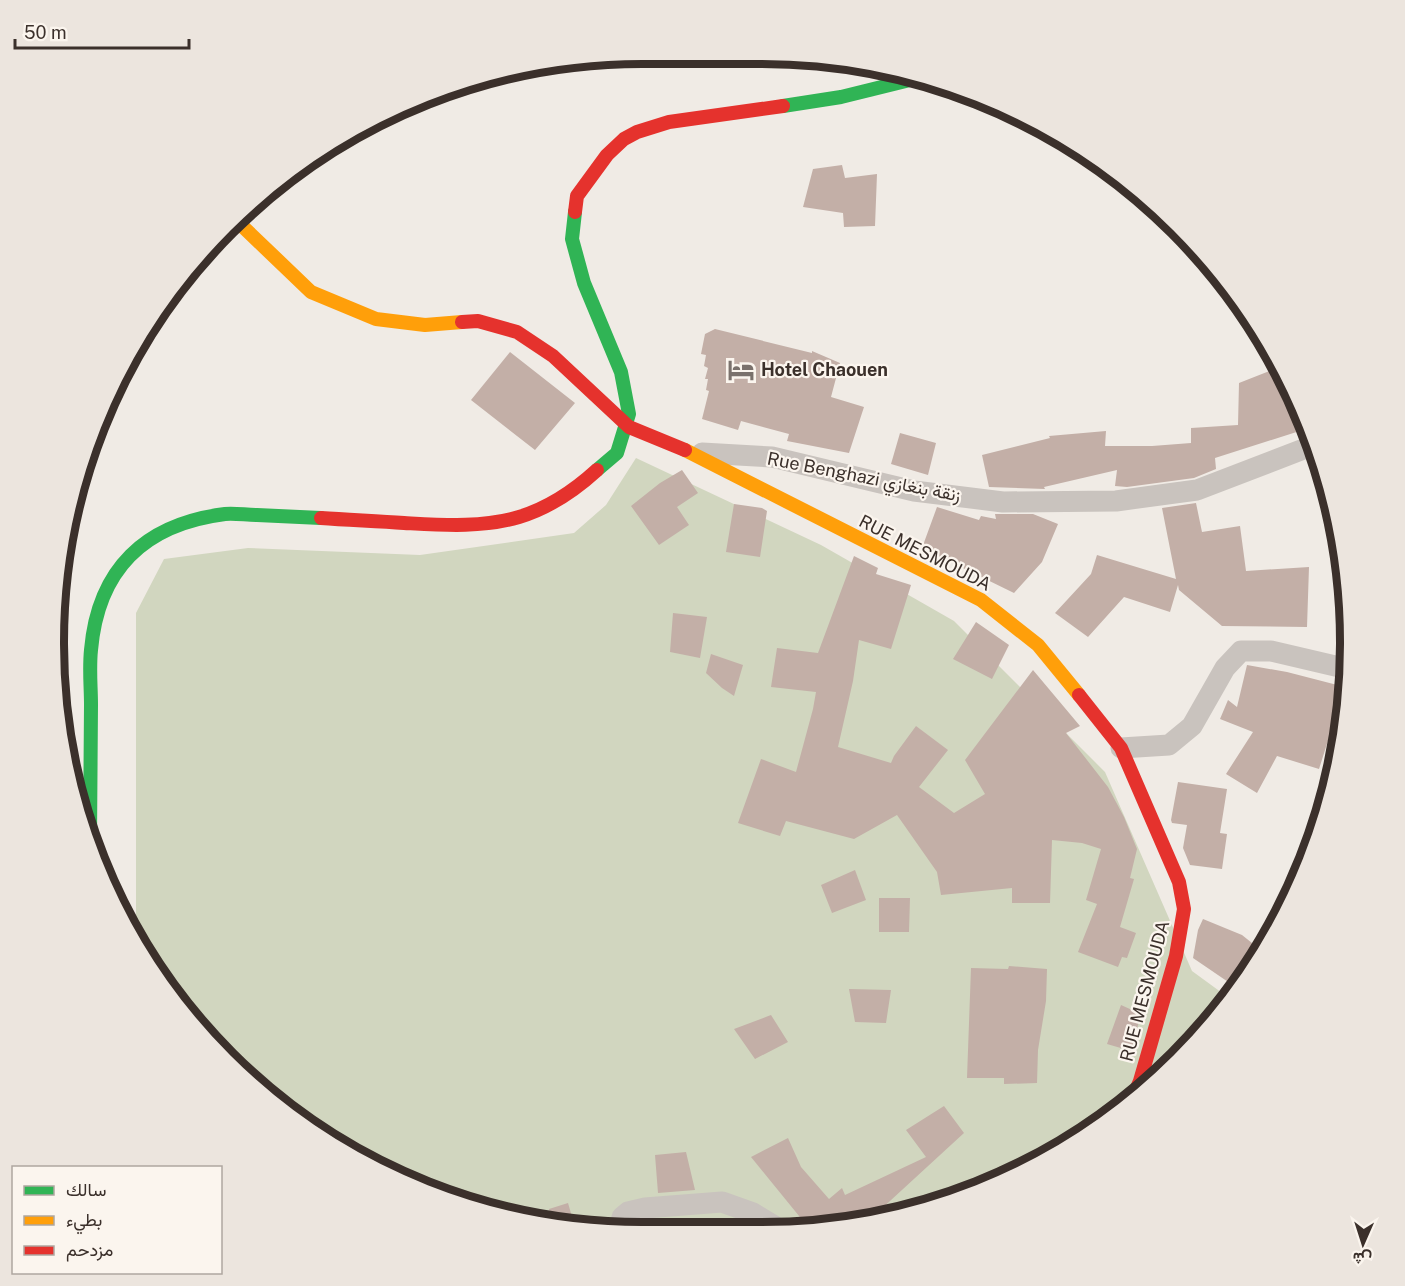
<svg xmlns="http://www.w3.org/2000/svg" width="1405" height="1286" font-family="'Public Sans',Vazirmatn,sans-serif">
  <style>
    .green { fill: #d1d6bf }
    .building { fill: #c3afa7 }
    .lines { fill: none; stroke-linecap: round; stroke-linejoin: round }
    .street { stroke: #c9c3be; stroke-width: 21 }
    .fast { stroke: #30b455; stroke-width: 14 }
    .slow { stroke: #ff9f0a; stroke-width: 14 }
    .jam { stroke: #e5322d; stroke-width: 14 }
    .labels { text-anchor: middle; stroke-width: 4.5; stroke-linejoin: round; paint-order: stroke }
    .poi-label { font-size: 18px; font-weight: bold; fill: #3b302b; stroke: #fbf5ee; text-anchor: start }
    .street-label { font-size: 18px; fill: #3b302b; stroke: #fbf5ee }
    .rim { fill: none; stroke: #3b302b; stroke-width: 8 }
  </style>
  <rect width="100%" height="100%" fill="#f0ebe5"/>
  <path class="green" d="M636 458 821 545 954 621 1105 772 1192 971 1229 998 1179 1059 1090 1133 988 1187 877 1221 762 1232 566 1227 454 1201 349 1153 255 1086 176 1001 136 932V613L164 559 248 548 420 555 574 533 606 505Z"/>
  <path class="building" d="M842 165 845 178 877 174 875 226 844 227 843 213 803 207 813 169Z
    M715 329 812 353V351L840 363 831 397 864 407 849 453 787 441 789 434 741 421 738 430 702 419 709 391 706 390 708 379H705L708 368 704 366 706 355 701 354 705 334Z
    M510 352 575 403 535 450 471 400Z
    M1277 368 1282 392 1291 389 1306 418 1309 428 1215 458 1216 469 1194 478 1127 487 1115 486 1117 470 1044 487 1045 489 989 487 982 455 1050 438 1049 436 1106 431 1105 446H1152L1191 443V428L1238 425 1239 383Z
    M900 433 936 443 928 475 891 464Z
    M682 470 698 493 677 507 689 525 659 545 631 506 660 483Z
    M1196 503 1202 532 1240 526 1246 571 1309 567 1307 627 1222 626 1179 590 1178 585 1170 612 1124 597 1088 637 1055 613 1091 574 1097 555 1176 579 1162 508Z
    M734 504 762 508 767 511 760 557 726 552Z
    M937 507 979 520 981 516 996 519 995 514H1033L1058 524 1042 562 1014 593 922 548Z
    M854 556 878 568 876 574 911 585 891 649 859 640 853 681 838 747 891 763 894 756 916 726 948 750 919 787 954 813 985 794 965 760 1033 670 1080 726 1066 733 1108 787 1124 817 1137 849 1130 878 1134 879 1120 927 1136 933 1127 958 1122 957 1118 967 1078 952 1097 904 1086 900 1101 849 1082 843 1052 840 1050 903H1012V888L941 895 937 872 897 815 854 839 786 821 780 836 738 823 761 759 796 772 813 709 816 692 771 687 777 648 818 653Z
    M673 613 707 617 700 658 670 652Z
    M976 622 1009 645 992 679 953 659Z
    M711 654 743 665 734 696 722 688 706 673Z
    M1247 665 1287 672 1345 687 1319 769 1277 756 1257 793 1226 774 1253 732 1220 719 1228 700 1237 707Z
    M1178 782 1227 789 1220 833 1227 834 1222 869 1190 865 1183 848 1187 825 1172 823 1171 820Z
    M855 870 866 900 832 913 821 885Z
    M879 898H910L909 932H879Z
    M1203 919 1242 935 1262 951 1252 970 1237 988 1193 958 1198 930Z
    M1009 966 1047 969 1046 1001 1038 1050 1037 1083 1004 1084V1078H967L971 968 1008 969Z
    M849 989 891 990 886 1023 855 1022Z
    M1121 1005 1141 1014 1131 1051 1107 1044Z
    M771 1015 788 1042 755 1059 734 1029Z
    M944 1106 964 1133 878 1212 861 1218 859 1213 833 1225 808 1227 751 1157 788 1138 801 1167 829 1199 842 1188 845 1195 926 1157 906 1130Z
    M686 1152 695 1190 658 1193 655 1155Z
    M568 1203 575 1227 552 1224 549 1209Z"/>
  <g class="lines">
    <path class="street" d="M702 453 772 457 914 491 1003 502 1116 501 1197 490 1314 445
      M1121 748 1169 745 1192 726 1225 668 1241 651H1271L1348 669
      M621 1228 622 1217 628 1212 645 1208 722 1202 753 1213 781 1230"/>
    <path class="fast" d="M783 106 841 97 918 78
      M575 212 572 239 584 283 621 372 629 414 617 453 597 470
      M90 838C90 794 91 750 91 705 91 687 89 669 91 650 98 569 145 524 225 514 235 513 246 515 257 515 278 516 299 517 321 518"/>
    <path class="slow" d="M238 222 311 292 376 319 425 325 462 322
      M685 450 981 600 1038 645 1079 695"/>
    <path class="jam" d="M575 212 577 196 607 155 624 139 637 132 669 122 783 106
      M462 322 478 321 517 332 553 356 629 427 685 450
      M321 518C349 520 376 521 404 523 442 525 482 528 519 517 549 508 574 491 597 470
      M1079 695 1121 748 1179 882 1184 909 1176 956 1140 1081 1133 1097"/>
  </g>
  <defs>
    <g id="hotel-bare" transform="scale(2.07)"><path d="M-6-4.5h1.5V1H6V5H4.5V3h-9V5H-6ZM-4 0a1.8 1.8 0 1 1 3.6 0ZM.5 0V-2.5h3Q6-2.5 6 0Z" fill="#7a716c" stroke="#fbf5ee" stroke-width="2.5" paint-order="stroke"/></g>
  </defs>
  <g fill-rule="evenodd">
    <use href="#hotel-bare" x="741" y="370"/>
  </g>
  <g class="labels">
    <g class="poi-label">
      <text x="761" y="376">Hotel Chaouen</text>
    </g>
    <g class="street-label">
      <text transform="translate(864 477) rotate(11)" y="6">Rue Benghazi زنقة بنغازي</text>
      <text transform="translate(925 553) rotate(27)" y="6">RUE MESMOUDA</text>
      <text transform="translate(1145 991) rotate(-75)" y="6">RUE MESMOUDA</text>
    </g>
  </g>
  <path d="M0 0H1405V1286H0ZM642 64H762A578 578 0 0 1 1340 642V644A578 578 0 0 1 762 1222H642A578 578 0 0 1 64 644V642A578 578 0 0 1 642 64Z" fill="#ece5de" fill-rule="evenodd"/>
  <path class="rim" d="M642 64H762A578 578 0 0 1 1340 642V644A578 578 0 0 1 762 1222H642A578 578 0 0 1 64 644V642A578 578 0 0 1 642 64Z"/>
  <rect x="12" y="1166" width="210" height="108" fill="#fbf5ee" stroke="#aea6a0" stroke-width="1.5"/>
  <rect x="24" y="1186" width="30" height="9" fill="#30b455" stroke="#aea6a0" stroke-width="1.5"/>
  <text x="66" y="1196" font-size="18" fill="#3b302b">سالك</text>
  <rect x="24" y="1216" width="30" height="9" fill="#ff9f0a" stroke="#aea6a0" stroke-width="1.5"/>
  <text x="66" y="1226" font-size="18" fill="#3b302b">بطيء</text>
  <rect x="24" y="1246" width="30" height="9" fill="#e5322d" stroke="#aea6a0" stroke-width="1.5"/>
  <text x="66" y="1256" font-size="18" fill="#3b302b">مزدحم</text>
  <g transform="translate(1363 1244) rotate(183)" stroke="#fbf5ee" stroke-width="4.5" paint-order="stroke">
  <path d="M0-4.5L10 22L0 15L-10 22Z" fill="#3b302b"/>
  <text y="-9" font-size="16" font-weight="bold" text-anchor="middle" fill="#3b302b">ش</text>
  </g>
  <path d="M15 39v9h174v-9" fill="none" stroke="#3b302b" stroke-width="3"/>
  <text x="24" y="39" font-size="18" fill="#3b302b" stroke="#fbf5ee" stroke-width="4.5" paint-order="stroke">50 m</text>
</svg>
